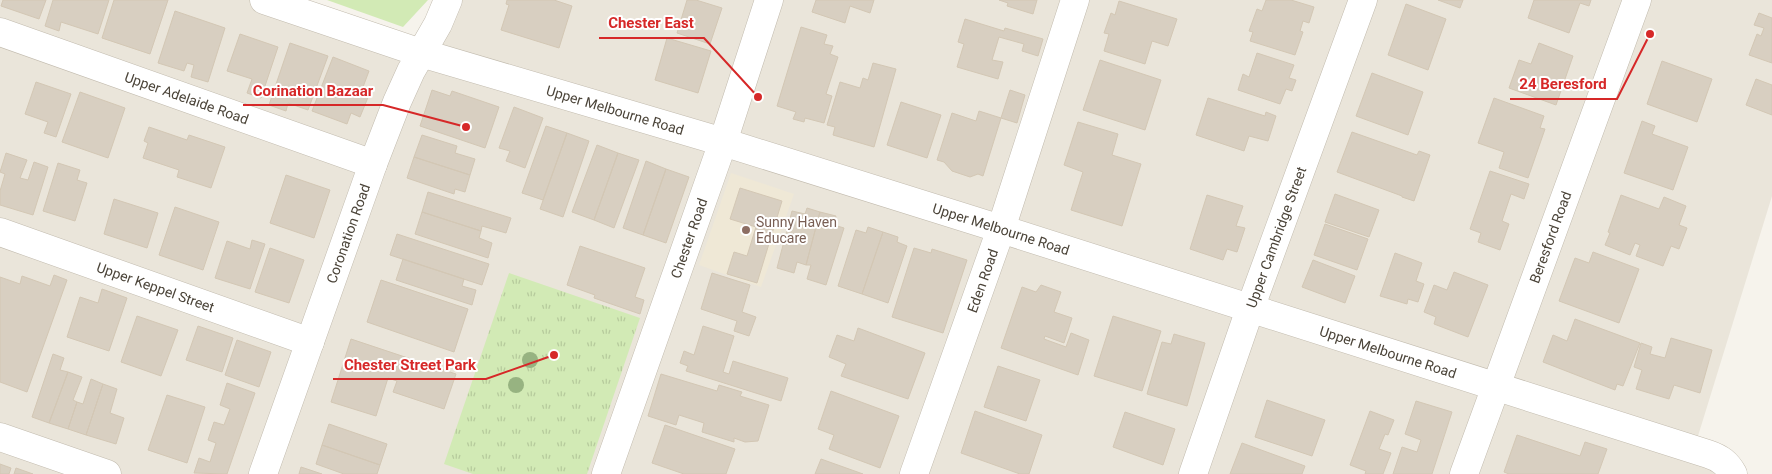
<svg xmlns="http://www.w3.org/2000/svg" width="1772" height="474" font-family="Roboto,sans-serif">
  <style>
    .residential { fill: #eae5da }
    .education { fill: #efe8d6 }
    .grass { fill: #d2eab5 }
    .park { fill: url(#park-tufts) }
    .building { fill: #d8cfc1; stroke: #d3c7b4 }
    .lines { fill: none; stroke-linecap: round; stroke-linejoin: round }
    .minor-casing { stroke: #c2bbae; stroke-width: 29 }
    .minor { stroke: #fff; stroke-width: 28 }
    .tree { fill: #97b381 }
    .education-dot { fill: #8d6e63; stroke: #fff; stroke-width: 2 }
    .labels { text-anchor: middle; stroke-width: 4; stroke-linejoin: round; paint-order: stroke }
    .street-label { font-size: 14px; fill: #4b4439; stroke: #fff }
    .education-label { font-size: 14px; fill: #785e54; stroke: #fff; text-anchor: start }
    .leader { fill: none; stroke: #d62828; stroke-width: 2 }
    .callout-dot { fill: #d62828; stroke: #fff; stroke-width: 2 }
    .callout-label { font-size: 15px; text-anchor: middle; font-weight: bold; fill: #d62828; stroke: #fff; stroke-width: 4; stroke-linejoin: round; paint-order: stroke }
  </style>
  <defs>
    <pattern id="park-tufts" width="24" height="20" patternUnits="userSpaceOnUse" patternTransform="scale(1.25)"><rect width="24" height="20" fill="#d2eab5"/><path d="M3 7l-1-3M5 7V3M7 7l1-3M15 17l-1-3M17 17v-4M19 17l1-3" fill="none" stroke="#b6ca9c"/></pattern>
  </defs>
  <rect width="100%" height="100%" fill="#f6f3ec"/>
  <path class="residential" d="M0 0H264L421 53 448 0H1772V196L1694 449 1733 474H0Z"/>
  <path class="education" d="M731 173 794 194 761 287 699 265Z"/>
  <path class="grass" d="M327 0H428L403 27Z"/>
  <path class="park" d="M509 273 640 318 587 474H473L444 464Z"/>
  <path class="building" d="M3 0H46L39 19 1 6Z
    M53 0H109L98 34 61 22 59 31 45 26Z
    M114 0H168L150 54 102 38Z
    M507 0H554L572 6 559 48 501 30 509 5 506 4Z
    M687 0H696L722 8 710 44 677 33Z
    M816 0H874L870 13 850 6 845 23 812 12Z
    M999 0H1037L1033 14 1007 6 1008 3Z
    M1266 0H1291L1314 7 1309 23 1303 21 1300 31 1303 32 1295 55 1250 41 1253 32 1249 31 1257 9 1262 11Z
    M1438 0H1463L1460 8Z
    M1534 0H1591L1589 6 1580 3 1569 33 1528 18Z
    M1119 1 1177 19 1168 46 1152 41 1145 64 1104 51 1109 34 1104 33 1111 13 1115 15Z
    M1406 4 1446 19 1428 70 1388 55Z
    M175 11 225 28 208 82 191 77 194 65 187 63 184 71 158 63Z
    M1759 13 1772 18V63L1749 55 1757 34 1761 36 1764 28 1754 25Z
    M965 19 1004 31 1005 28 1043 39 1038 56 1022 51 1024 44 999 37 992 60 1003 62 998 79 957 67 964 44 958 42Z
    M801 27 827 35 824 44 833 46 830 54 838 57 826 94 832 96 824 123 805 118 804 122 793 119 796 112 777 106Z
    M240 34 278 47 261 98 247 93 252 79 227 71Z
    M667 38 711 51 698 93 655 80Z
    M290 43 328 56 308 110 288 103 286 111 269 105Z
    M1539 43 1573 56 1556 105 1509 88 1519 60 1531 64Z
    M1257 53 1294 65 1289 78 1296 80 1292 91 1286 89 1280 104 1238 90 1243 74 1249 77Z
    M333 57 369 71 363 87 371 90 360 117 351 113 347 124 312 111Z
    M1100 60 1161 80 1145 130 1083 110Z
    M1662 61 1712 79 1697 122 1647 104Z
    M873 63 896 69 874 147 833 135 835 127 827 125 840 82 860 88 863 78 868 80Z
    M1372 73 1423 92 1408 135 1356 116Z
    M1756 79 1772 85V115L1746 105Z
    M36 82 71 94 56 137 44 133 48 122 25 114Z
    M432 90 450 96 452 91 499 107 485 148 420 126Z
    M1010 90 1025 95 1017 123 1001 118Z
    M80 92 125 108 108 158 62 142Z
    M1208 98 1265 116 1266 112 1276 116 1268 141 1249 136 1244 151 1196 135Z
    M1494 98 1544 116 1540 128 1545 129 1528 178 1499 168 1504 152 1478 143Z
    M901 102 941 115 927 158 887 145Z
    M514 107 543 118 525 168 506 161 510 151 499 148Z
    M979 111 1001 118 983 176 978 174 970 177 952 171 944 162 937 160 952 113 976 121Z
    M1642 121 1655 126 1652 134 1688 147 1673 190 1624 173Z
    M1078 122 1118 134 1112 155 1141 164 1122 226 1071 210 1083 172 1064 165Z
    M546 126 567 133 543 200 522 193Z
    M149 127 187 140 189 135 225 147 211 188 177 177 179 170 143 158 148 143 144 141Z
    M1352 132 1417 155 1419 151 1430 155 1414 201 1402 197V196L1337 172Z
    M567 133 589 141 563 217 540 209Z
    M422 135 457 146 455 153 475 159 470 175 414 157Z
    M597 145 618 153 594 220 572 212Z
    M6 153 27 160 20 178 28 180 34 162 48 167 33 215 0 205V191L5 174 0 172Z
    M618 153 639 160 614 228 594 220Z
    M414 157 470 175 465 192 455 189 454 194 407 178Z
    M646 161 666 169 643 235 623 228Z
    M58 163 80 170 77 180 87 183 75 221 43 211Z
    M666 169 689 177 666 243 643 235Z
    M1490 171 1529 184 1524 199 1511 194 1502 221 1509 224 1500 250 1478 242 1481 233 1470 229Z
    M286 175 330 190 314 238 270 223Z
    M740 188 782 201 757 283 727 274 734 252 747 256 756 227 730 219Z
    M428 192 511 218 506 233 482 226 481 231 422 212Z
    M1335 194 1379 210 1369 237 1325 222Z
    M1207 195 1243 206 1236 226 1245 228 1237 252 1227 249 1223 260 1190 249Z
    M1621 195 1659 209 1664 197 1686 206 1679 225 1687 228 1679 249 1671 246 1663 266 1636 256 1640 245 1635 243 1630 255 1605 245 1610 233 1608 232Z
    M114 199 158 213 147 248 104 234Z
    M175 207 219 222 203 270 159 255Z
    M807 208 820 212 806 265 797 262 794 273 777 268 792 211 805 214Z
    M422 212 481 231 479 238 492 243 488 258 415 234Z
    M820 212 836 216 834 225 844 228 826 285 807 279 811 265H806Z
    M1325 224 1368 239 1357 270 1314 255Z
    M868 227 883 232 862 294 838 286 856 230 866 233Z
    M883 232 898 237 897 242 907 246 888 303 862 294Z
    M397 234 489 264 482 285 390 255Z
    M252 240 265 244 250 289 215 278 227 241 250 249Z
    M580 246 645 268 635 297 644 300 640 314 594 298 595 295 567 285Z
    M270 248 304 260 289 303 255 292Z
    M914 248 931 253 932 249 967 260 943 333 892 317Z
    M1593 252 1639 269 1619 323 1559 301 1575 258 1589 263Z
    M1395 253 1422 263 1416 281 1424 284 1418 302 1408 299 1407 304 1380 296Z
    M403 259 464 279 462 286 476 290 472 305 396 280Z
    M1313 260 1355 276 1345 303 1302 287Z
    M1454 272 1488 285 1468 337 1434 324 1436 317 1424 312 1434 285 1447 290Z
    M712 273 750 285 742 312 756 317 749 336 734 331 737 321 701 309Z
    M54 275 67 280 27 392 0 382V277L20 284 22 276 50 286Z
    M381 280 468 309 454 352 367 322Z
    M1041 285 1061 292 1054 312 1072 318 1064 343 1045 336 1044 339 1066 347 1071 333 1089 340 1078 375 1001 348 1022 287 1036 292Z
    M102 289 127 298 109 351 67 337 80 297 98 303Z
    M137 316 178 330 161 376 121 362Z
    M1113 316 1161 331 1142 391 1094 376Z
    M1575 319 1640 343 1623 386 1617 384 1615 390 1543 362 1553 335 1567 341Z
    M198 326 233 338 222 372 186 360Z
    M703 326 734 336 723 372 729 374 733 361 788 378 781 401 686 371 688 366 680 363 684 351 694 355Z
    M858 328 925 353 908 399 841 376 846 364 829 357 837 335 854 341Z
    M1174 334 1205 343 1187 406 1147 394 1162 342 1171 344Z
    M1671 338 1712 350 1700 393 1674 385 1669 399 1636 389 1642 370 1634 367 1641 343 1652 347 1650 354 1665 358Z
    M351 339 456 374 444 409 393 392 397 381 388 378 376 416 331 402Z
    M237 340 271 352 259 387 225 375Z
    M53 354 64 358 60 370 68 372 49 423 32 417Z
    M998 366 1040 380 1026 421 984 407Z
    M68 372 82 377 73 400 77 402 68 429 49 423Z
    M661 374 717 391 719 385 742 392 740 396 769 405 758 441 745 442 734 438V442L702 432 704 423 679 415 676 425 648 416Z
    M91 379 103 384 86 435 68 429 77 402 83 404Z
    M227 383 255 393 227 474 194 473 199 458 210 462 216 443 208 440 214 422 224 425 230 409 220 405Z
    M103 384 117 389 110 413 124 418 116 444 86 435Z
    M831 391 899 416 880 468 829 449 834 435 818 429Z
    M167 395 205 407 187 463 148 450Z
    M1267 400 1325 420 1312 456 1255 437Z
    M1416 401 1452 412 1432 474H1393L1402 447 1417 452 1421 440 1405 434Z
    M975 411 1042 435 1029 474H1020L961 453Z
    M1370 411 1394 420 1388 435 1385 434 1379 449 1391 453 1383 474H1365L1366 471 1350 465Z
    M1125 412 1175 429 1163 465 1113 447Z
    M329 424 387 444 380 465 322 445Z
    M665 425 735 449 726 474H684L652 463Z
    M1517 435 1580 456 1585 442 1607 449 1598 474H1509L1504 472Z
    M1242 443 1305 466 1302 474H1230Z
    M322 445 380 465 377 474H344L316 464Z
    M821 459 863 474H815Z
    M0 464 11 468 9 474H0Z
    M301 467 322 474H299Z
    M16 468 33 474H14Z"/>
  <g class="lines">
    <g class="minor-casing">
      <g id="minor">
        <path id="s1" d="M264 0 421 53 723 142 1001 229 1708 454C1720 458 1727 463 1733 474"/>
        <path id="s2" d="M0 32 373 164"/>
        <path id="s3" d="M0 232 310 342"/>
        <path d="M0 437 107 474"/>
        <path id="s4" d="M263 474 373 164 397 102 411 71 438 24 448 0"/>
        <path id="s5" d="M606 474 723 142 769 0"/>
        <path id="s6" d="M914 474 1001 229 1075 0"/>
        <path id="s7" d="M1193 474 1250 309 1363 0"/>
        <path id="s8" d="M1464 474 1637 0"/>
      </g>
    </g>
    <use href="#minor" class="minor"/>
  </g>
  <g class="tree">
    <circle cx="530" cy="360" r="8"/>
    <circle cx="516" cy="385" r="8"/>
  </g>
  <circle class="education-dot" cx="746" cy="230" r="5"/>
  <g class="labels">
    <g class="street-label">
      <text dy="5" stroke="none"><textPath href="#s2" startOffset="198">Upper Adelaide Road</textPath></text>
      <text dy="5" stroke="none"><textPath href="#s1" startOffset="368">Upper Melbourne Road</textPath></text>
      <text dy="5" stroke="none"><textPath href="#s1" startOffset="772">Upper Melbourne Road</textPath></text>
      <text dy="5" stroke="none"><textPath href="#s4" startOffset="255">Coronation Road</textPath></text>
      <text dy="5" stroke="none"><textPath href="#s7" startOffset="251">Upper Cambridge Street</textPath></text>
      <text dy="5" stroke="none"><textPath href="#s8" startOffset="252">Beresford Road</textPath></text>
      <text dy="5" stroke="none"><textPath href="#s5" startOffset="250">Chester Road</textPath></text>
      <text dy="5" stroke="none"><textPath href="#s6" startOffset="205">Eden Road</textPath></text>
      <text dy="5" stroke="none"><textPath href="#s3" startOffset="165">Upper Keppel Street</textPath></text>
      <text dy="5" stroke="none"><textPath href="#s1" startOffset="1178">Upper Melbourne Road</textPath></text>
    </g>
    <g class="education-label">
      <text x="756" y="227">Sunny Haven<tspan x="756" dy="16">Educare</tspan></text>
    </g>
  </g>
  <path class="leader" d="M758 97L704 38H599M1650 34L1617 99H1510M466 127L383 105H243M554 355L486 379H333"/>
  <g class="callout-dot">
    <circle cx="758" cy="97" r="5"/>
    <circle cx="1650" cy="34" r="5"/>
    <circle cx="466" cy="127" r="5"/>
    <circle cx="554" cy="355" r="5"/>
  </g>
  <g class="callout-label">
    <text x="651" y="28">Chester East</text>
    <text x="1563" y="89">24 Beresford</text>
    <text x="313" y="96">Corination Bazaar</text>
    <text x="410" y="370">Chester Street Park</text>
  </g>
</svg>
